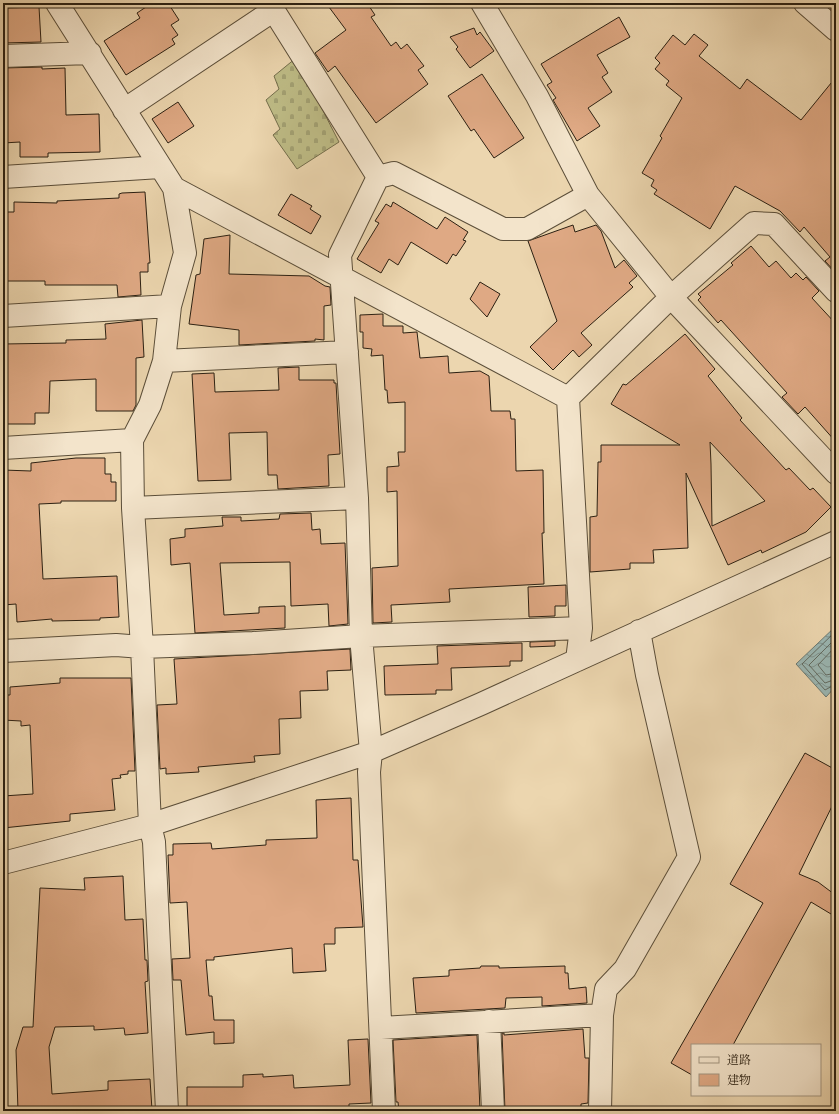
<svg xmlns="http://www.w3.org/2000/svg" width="839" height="1114" font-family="'Libre Bodoni','Noto Serif JP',serif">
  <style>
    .cemetery { fill: url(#cemetery-stones); stroke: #746e4c }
    .water { fill: url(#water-waves); stroke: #6e7b73 }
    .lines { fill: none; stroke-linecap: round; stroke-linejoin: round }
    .shore { stroke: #636c62; stroke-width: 1 }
    .building { fill: #dfa984; stroke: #2b2012; fill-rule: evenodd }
    .minor-casing { stroke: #5b4e39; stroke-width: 24 }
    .minor { stroke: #f3e4cb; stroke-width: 22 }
  </style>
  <defs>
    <pattern id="cemetery-stones" width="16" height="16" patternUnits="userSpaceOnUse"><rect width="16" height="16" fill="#bebc86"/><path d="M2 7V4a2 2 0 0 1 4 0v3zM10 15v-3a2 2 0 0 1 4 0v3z" fill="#a3a173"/></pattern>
    <pattern id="water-waves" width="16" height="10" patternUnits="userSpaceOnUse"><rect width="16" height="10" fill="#9bb7b3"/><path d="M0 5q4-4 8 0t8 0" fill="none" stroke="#7f9490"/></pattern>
  </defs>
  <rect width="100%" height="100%" fill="#ecd6af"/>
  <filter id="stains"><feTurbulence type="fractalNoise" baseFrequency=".005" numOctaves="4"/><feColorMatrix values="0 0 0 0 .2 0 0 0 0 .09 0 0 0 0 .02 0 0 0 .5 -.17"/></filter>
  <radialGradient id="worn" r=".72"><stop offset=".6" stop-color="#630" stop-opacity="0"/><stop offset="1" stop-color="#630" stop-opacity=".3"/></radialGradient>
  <path class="cemetery" d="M296 58 339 142 297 169 273 135 280 129 266 100 279 89 274 76Z"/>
  <path class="water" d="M836 626V686L826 697 796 664Z"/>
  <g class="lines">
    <path class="shore" d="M836 631 802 664 825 690 836 684
      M836 638 809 665 825 683 836 679
      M836 646 818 665 826 675 836 673"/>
  </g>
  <path class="building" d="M152 3H168L179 20 171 25 178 35 172 39 175 44 126 75 104 41 140 18 137 13Z
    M326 3H367L375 15 371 17 391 46 396 42 401 49 407 44 424 66 418 70 428 84 376 123 335 66 328 72 315 53 346 30Z
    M39 7 41 42 3 43V8Z
    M619 17 630 37 597 55 608 73 602 77 612 92 588 108 600 126 577 141 553 100 556 98 547 85 552 82 541 64Z
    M474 28 477 35 480 32 494 51 470 68 456 49 458 47 450 37Z
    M694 34 708 45 699 56 740 89 747 79 801 120 836 77V273L825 261 830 257 804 227 800 232 780 211 735 186 710 229 654 194 657 190 651 186 654 180 642 173 662 138 660 136 682 98 666 85 669 81 655 69 660 63 655 58 673 35 685 45Z
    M42 67V69L65 68 66 115 99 114 100 152 48 153V157H20V142L3 143V68Z
    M482 74 524 138 494 158 474 129 471 131 448 96Z
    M178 102 194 126 168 143 152 119Z
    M145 192 150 263H148V272H140L141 295 118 297 117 285H45V281H3V212H14V202L57 203V201L119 198V194L122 193Z
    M291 194 312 206 310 209 321 216 311 234 278 215Z
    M393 202 437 229 445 217 468 232 463 240 466 241 456 256 453 254 447 264 411 242 398 265 389 259 381 273 357 259 379 223 375 221 386 204 391 207Z
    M573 225 575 232 596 225 601 231 615 268 624 260 637 276 629 283 633 287 581 333 592 345 579 357 573 350 553 370 530 347 557 321 528 241Z
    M230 235 229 274 309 276 325 286 330 287 331 305 324 306V340L315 339V341L239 345V330L189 324 196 275 200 274 204 239Z
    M751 246 769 267 776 261 791 278 796 273 803 280 806 277 819 291 812 298 836 324V442L805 407 798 414 782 397 787 393 721 320 718 323 698 300 701 297 698 294 733 265 731 263Z
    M480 282 500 294 487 317 470 299Z
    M383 314V326H403V333L417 332 420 358 448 356 449 373 480 371 489 376 491 411H510L511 419H515L516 471 543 470 544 533H542L544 584 449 589 450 602 391 605 392 622 373 623 372 568 398 566 397 491 387 492V467L399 466 398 452H405V402L388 403 387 390H385L383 355 371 356 372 349 363 348V332H360V315Z
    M142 320 144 357 136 358V405L133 411H96V379L50 381 49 413H35V424H7V381L6 375H3V344L66 343V340L106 339 105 324Z
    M685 334 715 369 708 376 742 418 740 420 786 470 789 468 810 490 813 488 831 507 806 532 762 553 761 550 728 565 686 473 688 548 653 550 654 563H630V569L590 572V517L597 516 598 462H601V445H680L611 404 623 384 626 385ZM710 442 765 501 712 526 711 464Z
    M299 367V380H334V383H336L340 454 328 455 329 486 278 489 277 475H268L267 432 229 433 231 480 198 481 192 374 214 373 215 392 279 390 278 368Z
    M76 458H105V474H111V482H116V501H61V503L39 504 43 579 117 576 119 617 100 618V620L52 621V619L17 622 16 604 3 605V584H7L3 470 31 471V463Z
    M311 513 312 530 320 529 321 544 345 543 348 624 329 626 328 604 291 606 290 562 220 563 224 615 259 613V607L285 606V628L195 633 190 563 171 565 170 539 185 537V529L223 526 222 517H241V521L279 519 280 514Z
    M566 585V606H555V616L529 617 528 587Z
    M555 641V646L530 647V642Z
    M522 643V661H510V666L451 668 452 690H436V694L385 695 384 666 438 664 437 646Z
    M350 649 351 670 327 671 328 690 300 691 301 718 279 719 280 754 254 756 255 762 198 767 199 772 166 774V768L160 769 157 705 177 704 174 659Z
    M60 678H131L135 771H128V774L120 775 121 778 112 779 115 810 70 814V821L3 828V796L33 794 30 725 21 726V721L3 720V695H10V687L60 683Z
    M805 753 836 770V798L799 874 818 882 834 894 836 900V917L811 902 733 1045H692V1075L671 1063 763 903 730 884Z
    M351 798 353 860H358L363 927 335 928V944H324L326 971 293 973 292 948 214 957V960H206L209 996H212L214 1020H234V1043L214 1044V1032L186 1035 181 980H173L172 959 190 958 187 902 170 903 168 855H173V844L211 843 212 849 266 845V840L317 838 316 800Z
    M123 876 125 920 143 919 145 960H147L148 981 145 982 148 1033 125 1035 124 1028 94 1030V1026L55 1027 49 1047 52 1094 108 1090V1081L150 1079 152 1110 18 1111 16 1050 23 1027H33L40 888 85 890 84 878Z
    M481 966H499V968L565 966V973H568L569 989 586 987 587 1003 542 1006V997L506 998 505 1008 416 1013 413 978 449 976V970L480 968Z
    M583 1029 585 1058H589L588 1103 581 1104V1111H505L502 1033H504V1035Z
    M477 1035 480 1111H399L398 1102H396L393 1040Z
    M368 1039 371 1103 349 1104V1111H187V1087H243V1075L263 1074V1077L293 1075 294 1088 350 1085 348 1040Z"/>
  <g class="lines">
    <g class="minor-casing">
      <path id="minor" d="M57 3 174 188
        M269 3 378 177 340 255 357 498 361 636 371 752 369 772 384 1111
        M482 3 537 96 588 195 671 297 836 473
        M805 3 836 30
        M3 56 90 53
        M124 110 274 10
        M3 177 160 167
        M378 177 394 173 503 229H527L588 195
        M3 316 170 306
        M164 361 347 352
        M3 448 132 440
        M133 508 357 498
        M3 651 116 645 142 647 253 643 361 636 581 628
        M577 660 581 628 568 398 671 297 754 223 774 224 836 291
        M3 863 150 825 371 752 481 704 836 542
        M489 1021 493 1111
        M381 1028 602 1015
        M167 1111 154 842 150 825 142 647 133 508 132 440 150 405 164 361 170 306 185 253 174 188 568 398
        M600 1111 602 1015 606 989 625 969 689 857 647 675 639 631"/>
    </g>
    <use href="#minor" class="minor"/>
  </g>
  <rect width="839" height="1114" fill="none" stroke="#ecd6af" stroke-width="16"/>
  <rect x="4" y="4" width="831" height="1106" fill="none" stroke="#2b2012" stroke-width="2"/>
  <rect x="8" y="8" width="823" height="1098" fill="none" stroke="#2b2012"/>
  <rect x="691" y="1044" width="130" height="52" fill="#f3e4cb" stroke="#a39681"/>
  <rect x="699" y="1057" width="20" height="6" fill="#f3e4cb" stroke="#a39681"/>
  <text x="727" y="1064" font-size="12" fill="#2b2012">道路</text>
  <rect x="699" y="1074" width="20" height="12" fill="#dfa984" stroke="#a39681"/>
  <text x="727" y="1084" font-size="12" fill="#2b2012">建物</text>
  <rect width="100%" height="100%" filter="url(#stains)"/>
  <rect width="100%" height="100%" fill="url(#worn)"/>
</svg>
